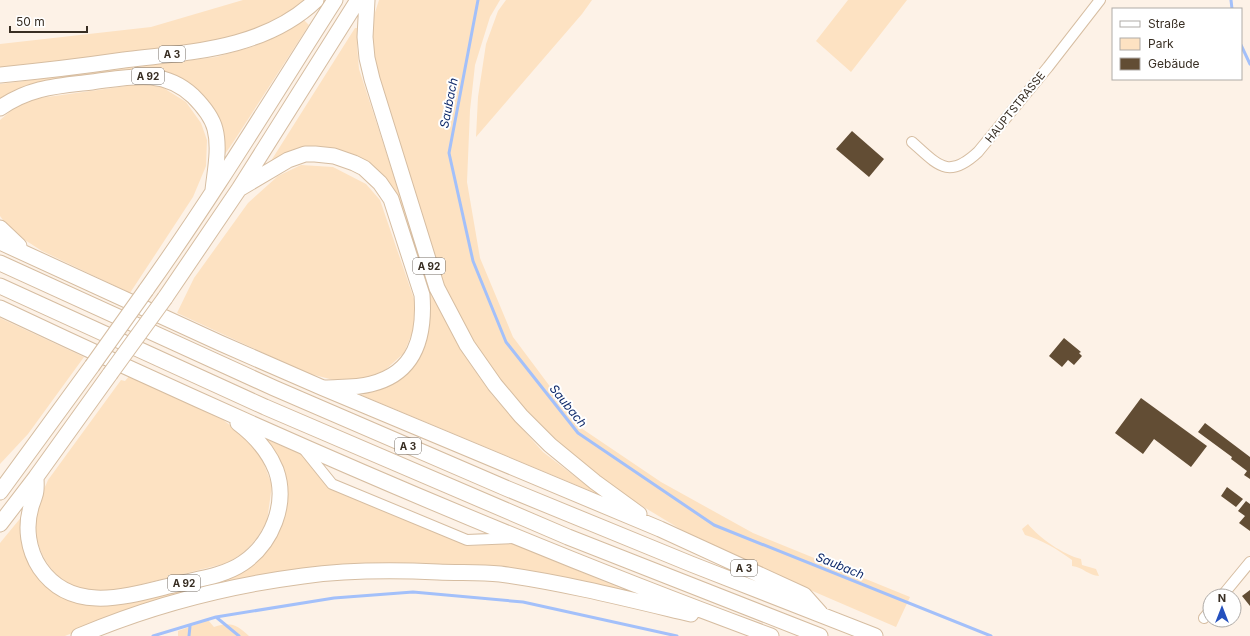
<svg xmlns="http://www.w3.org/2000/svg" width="1250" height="636" font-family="Inter,sans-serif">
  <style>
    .green { fill: #fde2c2 }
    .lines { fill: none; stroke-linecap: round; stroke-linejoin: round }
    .stream { stroke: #a3c0fa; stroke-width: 3 }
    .building { fill: #624d34 }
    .minor-casing { stroke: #d6bda1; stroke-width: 12 }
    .highway-casing { stroke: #d6bda1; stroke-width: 17 }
    .minor { stroke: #fff; stroke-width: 10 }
    .highway { stroke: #fff; stroke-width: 15 }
    .highway-bridge-casing { stroke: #d6bda1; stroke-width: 17; stroke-linecap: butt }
    .highway-bridge { stroke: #fff; stroke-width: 15 }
    .labels { text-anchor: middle; stroke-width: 4; stroke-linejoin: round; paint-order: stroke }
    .shield { fill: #fff; stroke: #746d65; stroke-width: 1 }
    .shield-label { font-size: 10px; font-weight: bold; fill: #382e23 }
    .street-label { font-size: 11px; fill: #382e23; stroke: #fff }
    .water-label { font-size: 12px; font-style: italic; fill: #0e296a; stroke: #fff }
  </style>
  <rect width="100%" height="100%" fill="#fdf2e7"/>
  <path class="green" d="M243 0H306L274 23 235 38 188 46 0 70V44L151 27Z
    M379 0H500L490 17 475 65 470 110 467 182 480 258 513 337 581 428 661 482 753 533 910 597 896 627 745 562 690 535 619 492 545 433 512 396 468 335 445 287 385 104 374 63 371 25Z
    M506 0H592L582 14 476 137 478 97 486 44 498 11Z
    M848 0H907L851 72 816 41Z
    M304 20 309 25 234 141 223 157 217 122 157 73 0 103V84L216 57 255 46 283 33Z
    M355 28H357V46L359 69 415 241 441 310 464 355 492 395 543 452 598 494 361 395 376 391 393 381 426 336 397 203 334 154 269 164Z
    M141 84 162 87 186 102 201 123 207 140 206 166 193 197 130 293 42 251 11 231 0 216V120L14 108 33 99Z
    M301 165 333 167 366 184 380 200 414 299 415 326 404 353 383 372 363 381 341 382 307 373 177 313 194 278 248 203 278 176Z
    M0 318 84 357 28 434 0 464Z
    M130 375 222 419 248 439 260 454 272 485 267 521 257 538 248 548 240 555 227 563 115 591C105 591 92 593 82 590 43 576 27 535 40 497 42 491 46 486 48 480L121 380 125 381Z
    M263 438 301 454 328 488 470 546 511 543 627 591 563 577 509 569 381 565 99 622 65 636H0V543L23 515V543L72 600 95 606 123 603 234 575 280 518Z
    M1028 524C1039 538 1064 555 1081 559L1082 565 1096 569 1099 576C1089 576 1083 567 1072 566V560C1057 549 1042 540 1025 535L1022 529Z
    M208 620 214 627C231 621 237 625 249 636H178V631Z"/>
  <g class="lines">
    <path class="stream" d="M478 0 449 153 473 261 506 342 578 433 714 525 991 636
      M1231 0 1232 9
      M1241 45 1250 64
      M216 617 239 636
      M153 636 216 617 334 598 413 592 523 602 677 636
      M189 636 190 626"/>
  </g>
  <path class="building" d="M852 131 884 159 869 177 836 149Z
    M1064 338 1081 352 1079 353 1082 356 1074 365 1068 360 1062 367 1049 356Z
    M1141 398 1207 446 1191 467 1154 439 1143 454 1115 433Z
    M1205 423 1250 457V479L1244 475 1247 471 1231 459 1232 457 1198 432Z
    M1227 487 1243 499 1236 507 1221 496Z
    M1246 501 1250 504V531L1239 523 1245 516 1238 511Z
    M1250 590V606L1242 596Z"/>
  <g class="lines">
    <g class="minor-casing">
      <path id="minor" d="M912 142C938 165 948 180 978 152L1048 67 1100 0
        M303 448 332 484 467 540 513 538
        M1222 596 1250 562
        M1204 618 1210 611"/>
    </g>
    <g class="highway-casing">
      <path id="highway" d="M367 0 365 37 367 58 372 79 437 288 467 345 495 385 521 416 550 445 595 482 639 514
        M0 75C41 71 83 66 124 60 191 52 265 49 316 0
        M0 108C30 87 57 86 92 82 130 77 163 68 193 96 202 105 212 117 215 129 220 148 215 171 213 190
        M239 189 288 160 305 154H315L334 156 354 163 364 168 380 183 391 199 422 295C425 336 416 373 371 384 356 388 340 387 325 388
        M0 228 19 246
        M0 242 220 343 323 388 660 529 804 595 820 613
        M0 263 274 388 508 489 691 564 875 636
        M0 286 265 407 568 537 820 636
        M146 290C213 196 273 97 335 0
        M165 298 239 189 358 0
        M0 308C252 427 509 540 771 636
        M36 477C36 483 37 490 35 495 34 499 32 503 31 507 25 527 28 550 40 568 73 616 131 595 177 584 198 579 224 576 243 563 272 543 288 504 276 470 268 450 254 435 238 423
        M0 492 92 366
        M0 524 36 477 110 374
        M79 636C150 606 226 586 303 576 347 570 393 570 438 572 458 573 480 572 500 574 565 583 628 599 691 614"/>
    </g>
    <use href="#minor" class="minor"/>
    <use href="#highway" class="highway"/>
    <g class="highway-bridge-casing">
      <path id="highway-bridge" d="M92 366 146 290
        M110 374 165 298"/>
    </g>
    <use href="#highway-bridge" class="highway-bridge"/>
  </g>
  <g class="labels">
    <g class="shield">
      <rect x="159" y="46" width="26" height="16" rx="3"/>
      <rect x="132" y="68" width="32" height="16" rx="3"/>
      <rect x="413" y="258" width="32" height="16" rx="3"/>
      <rect x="395" y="438" width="26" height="16" rx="3"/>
      <rect x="731" y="560" width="26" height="16" rx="3"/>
      <rect x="168" y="575" width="32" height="16" rx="3"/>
    </g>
    <g class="shield-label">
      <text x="172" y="58">A 3</text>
      <text x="148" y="80">A 92</text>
      <text x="429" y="270">A 92</text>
      <text x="408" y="450">A 3</text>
      <text x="744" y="572">A 3</text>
      <text x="184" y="587">A 92</text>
    </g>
    <g class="street-label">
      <text transform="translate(1015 107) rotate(-51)" y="4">HAUPTSTRASSE</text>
    </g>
    <g class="water-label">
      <text transform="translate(449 103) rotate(-79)" y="4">Saubach</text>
      <text transform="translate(568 406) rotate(51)" y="4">Saubach</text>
      <text transform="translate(840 566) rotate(22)" y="4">Saubach</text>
    </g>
  </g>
  <rect x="1112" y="8" width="130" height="72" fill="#ffffff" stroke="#afaba7"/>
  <rect x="1120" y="21" width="20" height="6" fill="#ffffff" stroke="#afaba7"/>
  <text x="1148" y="28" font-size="12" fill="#382e23">Straße</text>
  <rect x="1120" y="38" width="20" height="12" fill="#fde2c2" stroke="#afaba7"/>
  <text x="1148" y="48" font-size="12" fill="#382e23">Park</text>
  <rect x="1120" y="58" width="20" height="12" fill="#624d34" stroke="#afaba7"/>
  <text x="1148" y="68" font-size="12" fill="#382e23">Gebäude</text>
  <g transform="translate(1222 608)"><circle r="19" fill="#ffffff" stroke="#afaba7"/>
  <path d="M0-3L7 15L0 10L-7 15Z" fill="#2450be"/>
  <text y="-6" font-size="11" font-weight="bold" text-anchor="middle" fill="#382e23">N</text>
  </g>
  <path d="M10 26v6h77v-6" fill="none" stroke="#382e23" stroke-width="2"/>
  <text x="16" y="26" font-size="12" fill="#382e23" stroke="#ffffff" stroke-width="3" paint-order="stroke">50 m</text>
</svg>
